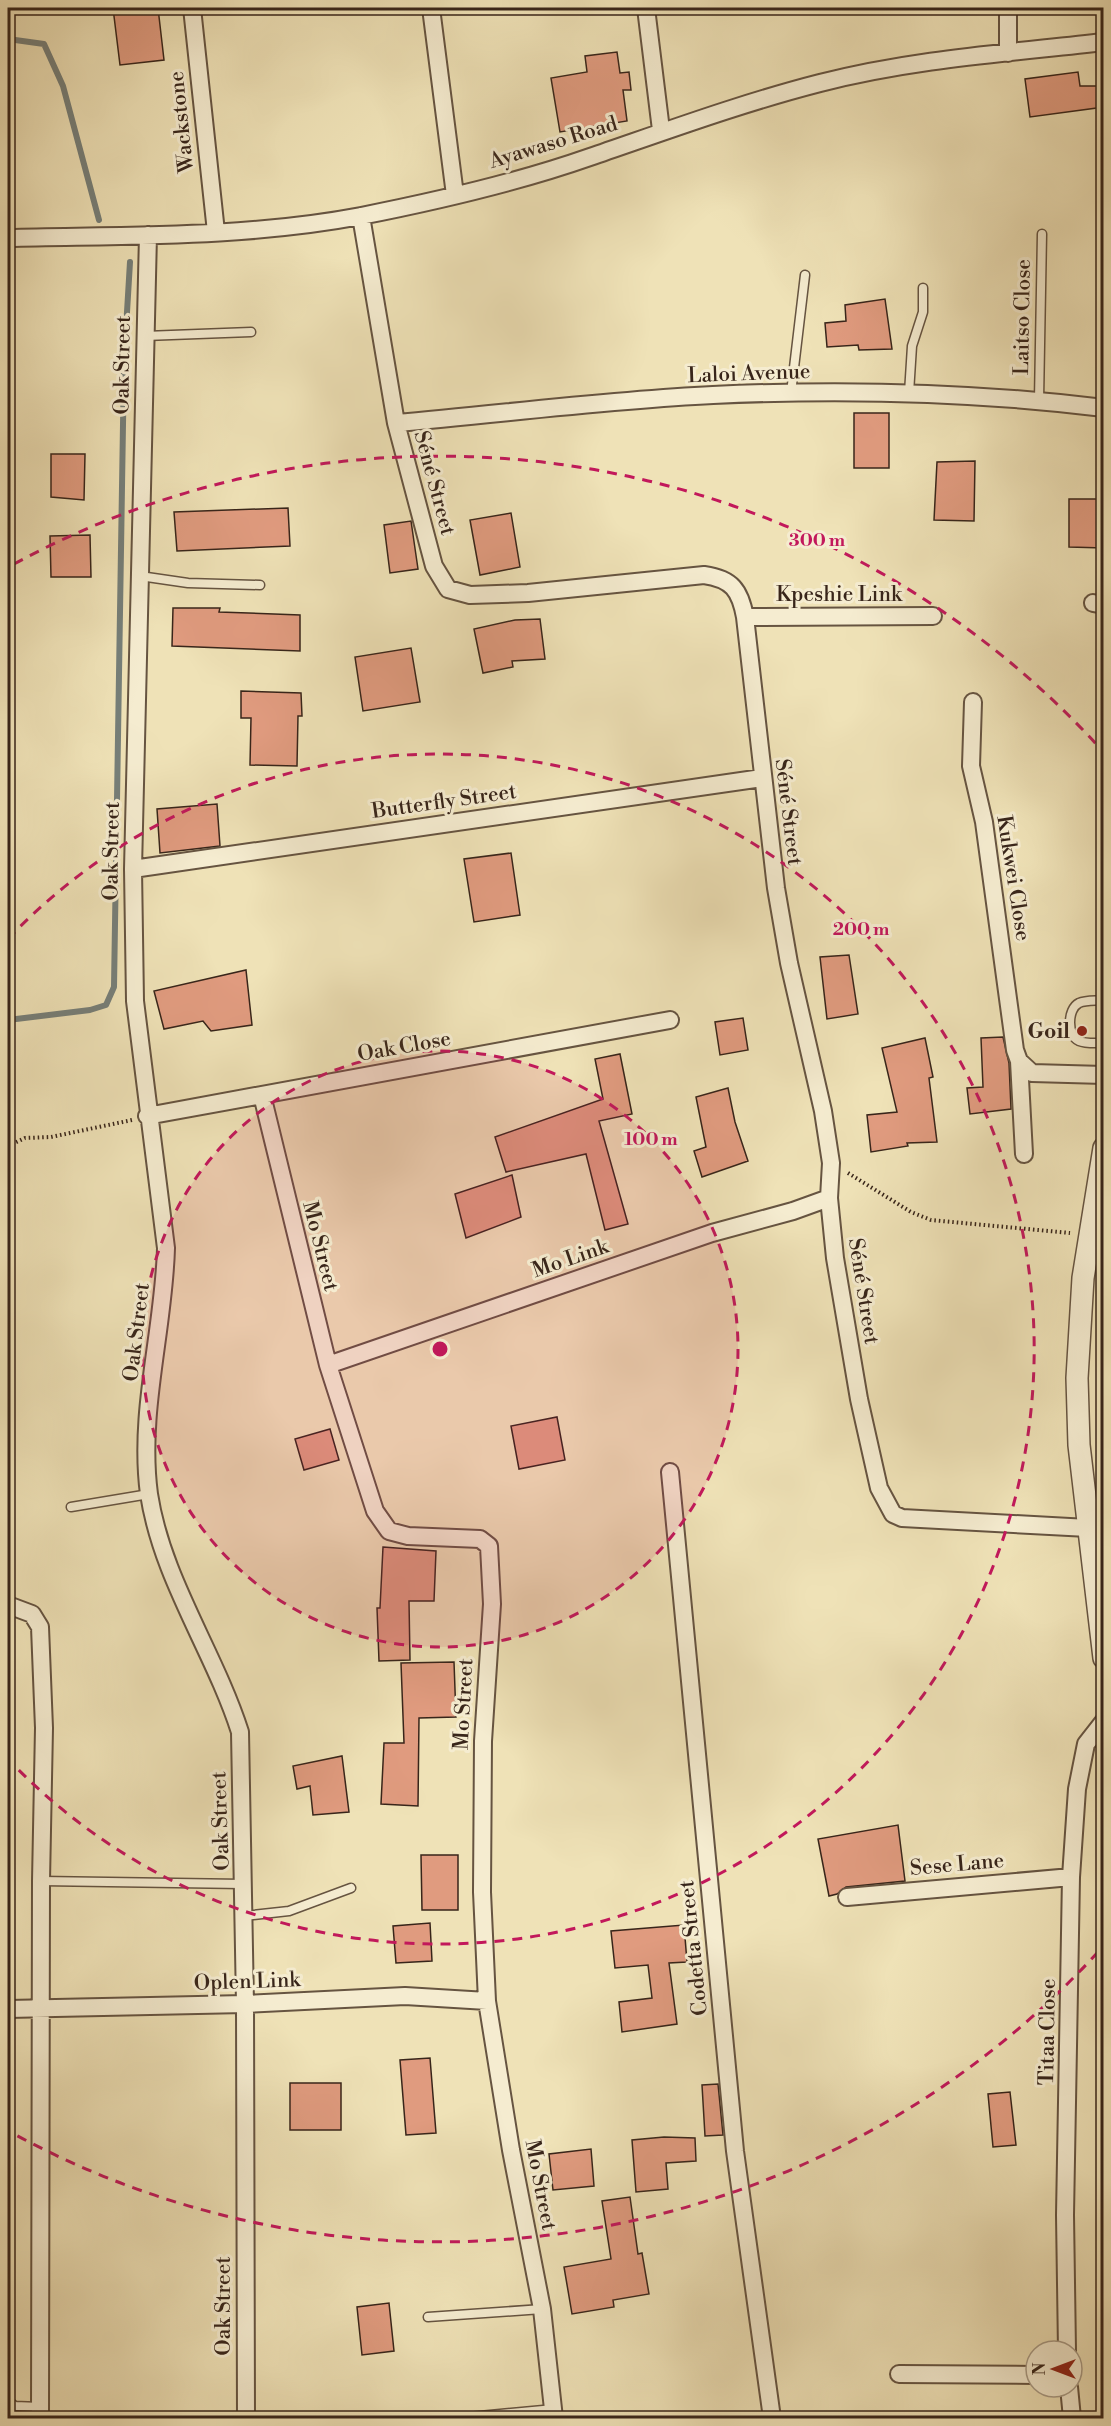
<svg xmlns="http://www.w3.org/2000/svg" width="1111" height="2426" font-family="'Libre Bodoni',serif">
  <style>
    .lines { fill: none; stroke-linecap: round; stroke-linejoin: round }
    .stream { stroke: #767f79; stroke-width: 6 }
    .building { fill: #e09b7f; stroke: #38251a; stroke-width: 1.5 }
    .service-casing { stroke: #665441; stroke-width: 11 }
    .minor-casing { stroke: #665441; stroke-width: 20 }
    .tertiary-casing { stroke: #665441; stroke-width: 24 }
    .path { stroke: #38251a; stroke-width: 4; stroke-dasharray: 1.5 3; stroke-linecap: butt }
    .service { stroke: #f5ecd0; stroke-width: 8 }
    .minor { stroke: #f5ecd0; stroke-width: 16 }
    .tertiary { stroke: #f5ecd0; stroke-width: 21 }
    .ring { fill: none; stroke: #c2185b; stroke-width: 3; stroke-dasharray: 10 8 }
    .poi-dot { fill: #8f2418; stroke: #f5ecd0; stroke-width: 2 }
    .labels { text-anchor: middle; stroke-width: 6; stroke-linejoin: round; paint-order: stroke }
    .street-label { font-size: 21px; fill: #38251a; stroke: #f5ecd0 }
    .poi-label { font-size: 21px; font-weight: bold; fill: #38251a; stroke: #f5ecd0; text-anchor: end }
    .centre { fill: #c2185b; stroke: #f5ecd0; stroke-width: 3 }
    .ring-label { font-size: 18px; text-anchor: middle; font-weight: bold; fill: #c2185b; stroke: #f5ecd0; stroke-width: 6; stroke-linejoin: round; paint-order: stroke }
  </style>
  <rect width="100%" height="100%" fill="#efe2b7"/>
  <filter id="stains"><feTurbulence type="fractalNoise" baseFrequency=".00333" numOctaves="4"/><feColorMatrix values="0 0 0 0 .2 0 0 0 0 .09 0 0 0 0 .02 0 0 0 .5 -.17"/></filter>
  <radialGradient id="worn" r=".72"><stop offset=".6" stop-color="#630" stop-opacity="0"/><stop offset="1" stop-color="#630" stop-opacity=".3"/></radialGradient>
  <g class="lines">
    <path class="stream" d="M8 39 44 44 63 86 99 220
      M8 1020 90 1010 106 1005 114 987 124 362 130 262"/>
  </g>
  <path class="building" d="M113 8H158L164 60 120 65Z
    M617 52 620 73 629 72 631 90H623L627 121 560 132 551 78 587 72 585 56Z
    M1078 72 1080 86H1104V107L1030 117 1025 79Z
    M885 299 892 349 859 350 858 345 827 347 825 323 846 321 845 305Z
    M854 413H889V468H854Z
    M51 454H85L84 500 51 497Z
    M975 461 974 521 934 520 937 462Z
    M1069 499H1104V548L1069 547Z
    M288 508 290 546 177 551 174 512Z
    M511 513 520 567 480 575 470 520Z
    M411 521 418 569 390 573 384 525Z
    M90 535 91 577H51L50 536Z
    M173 608H220L219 612 300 615V651L172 646Z
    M540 619 545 659 512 661 513 667 483 673 474 629 515 620Z
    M411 648 420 702 363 711 355 657Z
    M241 691 301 693 302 716H298L297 766 250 765 251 718H241Z
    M217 804 220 846 160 853 157 809Z
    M511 853 520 915 474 922 464 859Z
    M849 955 858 1014 827 1019 820 957Z
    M246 970 252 1025 211 1031 203 1021 164 1029 154 991Z
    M743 1018 748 1050 720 1055 715 1022Z
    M1003 1037 1009 1063 1011 1109 970 1114 967 1088 983 1087 981 1038Z
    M925 1038 933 1077 929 1078 937 1142 907 1143 908 1146 871 1152 867 1115 897 1112 882 1048Z
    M620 1054 632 1114 599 1121 628 1224 605 1230 586 1154 506 1172 495 1137 603 1099 595 1059Z
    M728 1088 735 1122 748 1161 702 1177 694 1151 706 1147 696 1097Z
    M512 1175 521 1217 466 1238 455 1194Z
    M557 1417 565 1460 519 1469 511 1426Z
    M330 1429 339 1460 304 1470 295 1439Z
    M383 1547 436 1551 434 1601H409L410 1660 379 1661 377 1608H380Z
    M454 1662 456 1717 419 1718 418 1806 381 1804 384 1743H404L401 1663Z
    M342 1756 349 1812 313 1815 310 1786 297 1789 293 1766Z
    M898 1825 905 1881 846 1887 837 1894 829 1896 818 1839Z
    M421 1855H458V1910H422Z
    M430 1923 432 1961 396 1963 393 1926Z
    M684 1925 687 1962 669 1963 677 2024 622 2032 619 2002 652 1998 648 1965 615 1968 611 1931Z
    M430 2058 436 2133 406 2135 400 2060Z
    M290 2083H341V2130H290Z
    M718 2084 723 2135 705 2136 702 2085Z
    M1010 2092 1016 2145 993 2147 988 2094Z
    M664 2137 695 2138 696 2161 666 2163 668 2189 636 2192 632 2140Z
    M591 2149 594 2186 553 2190 549 2154Z
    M630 2197 638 2254 642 2253 649 2294 613 2300 614 2307 572 2314 564 2267 611 2259 602 2201Z
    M389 2303 394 2351 362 2355 357 2307Z"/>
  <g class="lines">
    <g class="service-casing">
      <path id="service" d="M145 336 251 332
        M791 393 805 275
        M909 393 912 346 923 312V288
        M1039 400 1042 234
        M140 576 188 583 260 585
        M1104 1000C1096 1001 1086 1000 1079 1003 1067 1009 1067 1036 1079 1041 1086 1044 1096 1043 1104 1043
        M71 1507 149 1494
        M41 1881 243 1884
        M244 1916 289 1911 351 1888
        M428 2317 542 2309
        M8 2401 15 2406 40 2407
        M469 2417 554 2409"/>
    </g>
    <g class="minor-casing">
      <path id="minor" d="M192 8 216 232
        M431 8 455 195
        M646 8 661 130
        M1008 53V8
        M361 216 396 423 434 566 448 589 470 595 528 593 704 575C732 579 740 590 745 617L776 888 789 963 823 1111 831 1163 829 1198 835 1258 859 1399 879 1488 893 1514 902 1518 1088 1528
        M148 235 133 869 135 1001 166 1248C164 1329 138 1412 149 1494 162 1579 214 1651 240 1732L245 2004 246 2418
        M8 238C125 235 245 238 361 216 437 201 516 183 590 157 666 131 742 103 820 83 913 59 1008 53 1104 42
        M396 423C501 414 607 400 713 395 843 389 974 392 1104 408
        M1093 603 1104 605
        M745 617 933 616
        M973 702 971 766 984 822 1015 1050 1019 1061 1032 1073 1104 1075
        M133 869 762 778
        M1019 1061 1024 1154
        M262 1095 328 1365 375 1511 389 1531 408 1536 480 1539 489 1546 492 1604 483 1741 482 1892 487 2001 511 2150 542 2309 554 2418
        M147 1116 670 1020
        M328 1365 712 1233 793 1211 829 1198
        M670 1472 735 2151 772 2418
        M8 1605 32 1614 40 1627 44 1728 41 1881 40 2418
        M847 1897 1071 1877
        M8 2009 245 2004 405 1996 487 2001
        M1067 2351 1065 2215 1071 1877 1077 1789 1086 1744 1104 1721
        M899 2374 1036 2375
        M1069 2387 1072 2418"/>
    </g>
    <g class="tertiary-casing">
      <path id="tertiary" d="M1104 1148 1083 1278 1077 1378 1079 1445 1104 1658"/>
    </g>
    <path class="path" d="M8 1146 25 1138 51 1137 132 1120
      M848 1173 911 1212 931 1220 1070 1233"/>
    <use href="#service" class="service"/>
    <use href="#minor" class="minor"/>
    <use href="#tertiary" class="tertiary"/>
  </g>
  <circle cx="440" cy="1349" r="298" fill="#c2185b" fill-opacity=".12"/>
  <g class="ring">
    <circle cx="440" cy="1349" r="298"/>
    <path d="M8 939A595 595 0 1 1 8 1759"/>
    <path d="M1098 1952A893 893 0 0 1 14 2134M14 564A893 893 0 0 1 1098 746"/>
  </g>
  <circle class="poi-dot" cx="1082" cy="1031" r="6"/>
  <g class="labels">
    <g class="street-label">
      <text transform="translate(181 122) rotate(-96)" y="7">Wackstone</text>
      <text transform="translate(553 142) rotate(-17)" y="7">Ayawaso Road</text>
      <text transform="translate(1022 317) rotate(-89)" y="7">Laitso Close</text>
      <text transform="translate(122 365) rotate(-89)" y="7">Oak Street</text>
      <text transform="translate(749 373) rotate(-2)" y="7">Laloi Avenue</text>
      <text transform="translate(435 483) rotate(75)" y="7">Séné Street</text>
      <text x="839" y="601">Kpeshie Link</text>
      <text transform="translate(444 801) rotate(-8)" y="7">Butterfly Street</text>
      <text transform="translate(789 812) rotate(83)" y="7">Séné Street</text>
      <text transform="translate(111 851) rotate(-89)" y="7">Oak Street</text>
      <text transform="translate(1014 878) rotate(81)" y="7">Kukwei Close</text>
      <text transform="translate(404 1046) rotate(-10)" y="7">Oak Close</text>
      <text transform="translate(321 1246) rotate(76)" y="7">Mo Street</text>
      <text transform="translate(570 1258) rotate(-19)" y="7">Mo Link</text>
      <text transform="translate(864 1291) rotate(81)" y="7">Séné Street</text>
      <text transform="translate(136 1332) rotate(-83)" y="7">Oak Street</text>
      <text transform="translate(463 1704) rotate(-87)" y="7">Mo Street</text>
      <text transform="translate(220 1821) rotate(-92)" y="7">Oak Street</text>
      <text transform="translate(957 1864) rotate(-5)" y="7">Sese Lane</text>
      <text transform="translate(693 1948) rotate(-96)" y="7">Codetta Street</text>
      <text transform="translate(247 1981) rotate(-2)" y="7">Oplen Link</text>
      <text transform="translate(1047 2032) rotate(-89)" y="7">Titaa Close</text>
      <text transform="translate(541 2185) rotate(79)" y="7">Mo Street</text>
      <text transform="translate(223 2306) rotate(-90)" y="7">Oak Street</text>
    </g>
    <g class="poi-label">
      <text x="1070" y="1038">Goil</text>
    </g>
  </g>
  <circle cx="440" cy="1349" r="9" class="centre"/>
  <g class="ring-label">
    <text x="817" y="546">300 m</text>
    <text x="861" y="935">200 m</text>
    <text x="651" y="1145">100 m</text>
  </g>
  <rect width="1111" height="2426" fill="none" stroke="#efe2b7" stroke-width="30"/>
  <rect x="9" y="9" width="1093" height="2408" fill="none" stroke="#38251a" stroke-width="3"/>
  <rect x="15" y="15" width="1081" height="2396" fill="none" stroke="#38251a" stroke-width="1.5"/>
  <g transform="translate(1054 2369) rotate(270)"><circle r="28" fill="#f5ecd0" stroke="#a99c87" stroke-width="1.5"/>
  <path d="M0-4.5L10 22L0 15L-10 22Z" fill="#8f2418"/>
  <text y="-9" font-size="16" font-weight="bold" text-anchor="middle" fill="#38251a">N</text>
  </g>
  <rect width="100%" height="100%" filter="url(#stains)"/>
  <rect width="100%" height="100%" fill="url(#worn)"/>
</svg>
